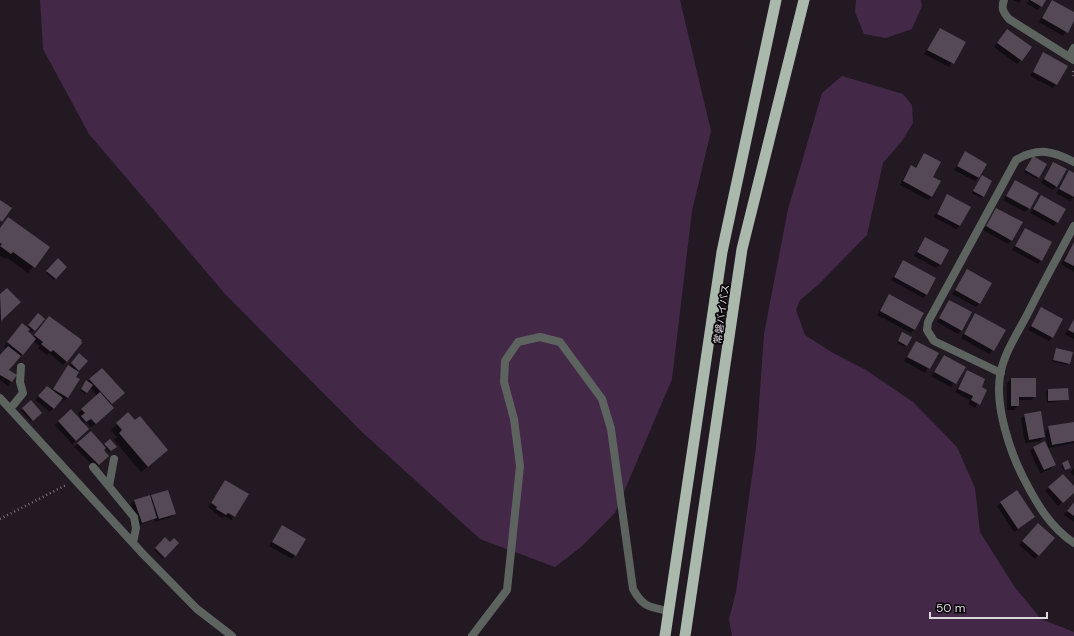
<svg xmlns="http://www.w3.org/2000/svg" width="1074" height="636" font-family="'DM Sans','Noto Sans JP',sans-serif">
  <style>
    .green { fill: #442848 }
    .shadow { fill: #0007 }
    .building { fill: #544955 }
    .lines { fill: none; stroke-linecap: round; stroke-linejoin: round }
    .path { stroke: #7c757d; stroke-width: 2.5; stroke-dasharray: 1 3; stroke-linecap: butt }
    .minor { stroke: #5d635e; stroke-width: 8 }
    .trunk { stroke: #abb9ad; stroke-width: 11 }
    .labels { text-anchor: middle; stroke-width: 3.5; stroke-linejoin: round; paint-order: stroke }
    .street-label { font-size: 10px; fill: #ddd7de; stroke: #09060a }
  </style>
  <rect width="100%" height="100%" fill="#221923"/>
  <path class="green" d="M40 0H680L711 131 692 211 672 379 615 513 581 547 555 567 480 539 362 432 226 295 89 134 43 49Z
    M856 0H921L922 6 912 29 886 38 864 34 855 12Z
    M842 76 903 94 912 105 913 123 902 141 883 163 867 235 818 285 800 300 796 310 805 335 833 353 866 370 913 402 957 447 975 488 980 532 1014 586 1041 619 1074 632V636H732L729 619 736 592 756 447 764 334 788 209 822 93Z"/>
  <path class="shadow" d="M1013 0H1021L1019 3Z
    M1029 0H1045L1038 10 1027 4Z
    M1052 1 1074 13V19L1063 36 1039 22Z
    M940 29 965 43 949 67 924 54Z
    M1004 34 1021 60 1017 64 994 47Z
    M1044 54 1066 66 1053 88 1030 76Z
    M965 153 979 177 975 181 954 170Z
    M924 154 932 178 931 197 928 200 900 185 908 170 912 167 915 168Z
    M1031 159 1038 177 1037 179 1024 172Z
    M1053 163 1056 186 1053 190 1041 183Z
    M1070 171 1074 174V197L1070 201 1056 193Z
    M981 178 983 196 981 198 972 193Z
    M1015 181 1029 208 1025 212 1003 200Z
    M948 195 960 226 956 229 934 217Z
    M1041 197 1057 222 1054 226 1030 213Z
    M997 209 1012 240 1008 244 983 230Z
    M8 218 48 247 28 273 6 257 5 259 0 256V228Z
    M1025 229 1041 260 1038 264 1012 250Z
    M925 238 940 264 936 268 914 256Z
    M1074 243V272L1061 264Z
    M58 260 66 267 54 280 46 273Z
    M903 261 927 294 923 298 891 280Z
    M967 271 979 303 976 307 952 294Z
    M7 289 20 302 0 321V296Z
    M889 296 915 329 911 333 877 315Z
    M950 301 962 330 958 334 937 322Z
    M1042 308 1052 337 1049 341 1028 330Z
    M976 314 993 350 989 354 961 338Z
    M36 316 44 319 32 332 29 329 26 332 33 337 45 321 67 361 63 365 49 353 47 355 38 348 40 346 33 341 8 371 15 375 8 386 0 380V356L6 349 4 346 19 328H27Z
    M1074 319V339L1065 334Z
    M901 335 906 345 905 347 897 343Z
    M917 342 937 353 925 373 904 361Z
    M1056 349 1069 364 1067 365 1052 361Z
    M79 355 86 361 77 372 67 398 64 401 61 399 50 412 35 400 43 391H52L68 366 73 369 70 365Z
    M944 356 964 367 951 387 931 376Z
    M102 370 123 393 110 405 109 412 91 427 86 422 83 424 84 433 72 444 55 425 71 410 79 420 81 418 78 413 97 396 90 387 85 394 80 390 85 383Z
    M967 371 980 387 986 390 975 408 968 404 970 400 955 392Z
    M1011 379 1035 397 1031 400H1018V406L1014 410H1007V383Z
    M1048 390 1068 400 1047 403 1046 392Z
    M31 402 40 412 31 421 21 411Z
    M128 414 161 455 141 472 114 440 117 437 111 430Z
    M1025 415 1044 437 1040 441 1025 443 1021 418Z
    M1074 423V443L1048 448 1045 431 1049 427Z
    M78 444 103 446 105 444 115 447 109 452 105 447 102 450 107 456 95 468 74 447Z
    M1034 447 1054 465 1051 469 1040 473 1030 451Z
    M1063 464 1070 467 1064 471 1061 466Z
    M1074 468V476L1070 472Z
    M225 481 234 516 231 520 224 516 222 518 208 507Z
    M1049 487 1074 488V492L1058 506 1045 491Z
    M1017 491 1034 517 1014 532 997 506Z
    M152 496 174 514 171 517 155 522 154 519 138 526 131 504 135 500 149 498Z
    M1074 502V522L1064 515Z
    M282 526 295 555 292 559 269 546Z
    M1035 528 1039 555 1035 559 1019 545Z
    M165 538 170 543H178L163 559 154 550Z"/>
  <path class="building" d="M1030 0H1046L1042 7Z
    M1052 0 1074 12V21L1068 33 1042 18Z
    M940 28 966 42 954 64 927 50Z
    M1007 29 1032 47 1022 61 997 43Z
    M1043 52 1068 66 1057 85 1033 72Z
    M965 151 987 164 979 178 957 166Z
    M924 153 941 162 933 177 941 181 932 197 903 181 911 165 916 168Z
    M1033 156 1047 164 1039 178 1025 170Z
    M1053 162 1067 169 1057 187 1044 179Z
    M1069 170 1074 173V197L1059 189Z
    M982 175 992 181 984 197 973 191Z
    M1015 180 1039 193 1030 209 1006 196Z
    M947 194 971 207 960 226 937 214Z
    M1041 195 1066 209 1058 223 1033 209Z
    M0 200 12 208 2 222 0 220Z
    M996 208 1023 222 1012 241 986 226Z
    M8 217 50 247 35 268 13 252 11 254 0 246 2 244 0 243V228Z
    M1025 228 1052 242 1042 261 1015 246Z
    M925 237 949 250 941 265 917 252Z
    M1074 242V266L1064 261Z
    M58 258 67 267 56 279 46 271Z
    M903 260 936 278 927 295 894 277Z
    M967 269 992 283 980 304 955 290Z
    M7 288 21 302 1 321 0 294Z
    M889 294 924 313 915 330 880 311Z
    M949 300 972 312 962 331 939 318Z
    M1041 307 1063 319 1053 338 1031 326Z
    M38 313 45 319 35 331 28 325Z
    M975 313 1006 330 994 351 964 334Z
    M49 316 82 340 81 341 82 343 67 362 53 350 51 352 41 344 43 342 34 335Z
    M1074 319V333L1068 330Z
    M22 323 30 329 28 331 36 339 23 355 7 342Z
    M902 332 912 337 907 346 898 341Z
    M916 341 939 353 930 369 907 357Z
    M8 346 21 356 9 370 17 375 12 382 0 375V355Z
    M1056 348 1073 352 1070 364 1053 360Z
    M79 353 88 361 79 371 71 363Z
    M944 355 966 367 956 384 934 372Z
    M68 365 79 372 76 377 80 379 68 398 53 389Z
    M102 368 125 393 112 404 89 379Z
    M967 370 985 379 982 387 987 390 980 405 971 400 973 396 958 389Z
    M1011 378H1036V397H1019V406H1011Z
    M86 380 93 385 87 393 81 389Z
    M47 386 63 398 54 409 38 396Z
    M1068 388 1069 400 1048 401V389Z
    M100 392 114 408 96 424 91 419 86 422 81 416 85 413 81 409Z
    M31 400 42 413 33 421 22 408Z
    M71 409 89 429 76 441 58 421Z
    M1041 411 1045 437 1029 440 1024 414Z
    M128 412 135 420 140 416 168 450 148 467 119 433 122 430 116 423Z
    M1074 422V441L1052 445 1048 426Z
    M91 431 106 448 104 450 109 456 99 465 77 443Z
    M110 439 117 447 111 451 104 444Z
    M1045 441 1056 465 1044 470 1033 447Z
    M1068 460 1071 468 1065 470 1062 463Z
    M1063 474 1074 486V493L1063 503 1048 487Z
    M225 480 249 494 235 517 228 513 226 515 216 509 217 507 211 503Z
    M168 490 176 514 159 519 151 495Z
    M1017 490 1035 517 1018 529 1000 502Z
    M150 495 157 518 142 523 134 500Z
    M1074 502V516L1067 511Z
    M1038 523 1055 538 1039 556 1022 541Z
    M282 525 306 539 296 556 272 542Z
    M165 537 170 542 174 538 179 543 165 558 155 548Z"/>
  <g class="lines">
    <path class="path" d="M1073 71 1074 77
      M0 519 66 485"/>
    <path class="minor" d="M1004 0C1001 8 1003 12 1009 19L1074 60
      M1069 57 1074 48
      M1074 226C1058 256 1042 285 1027 315 1017 334 1003 355 1000 376 995 407 1010 452 1024 479 1037 504 1050 527 1074 543
      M1001 373 934 341 927 330 928 322 1016 160C1038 147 1053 151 1074 162
      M0 398 143 554 197 609 232 636
      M10 409 23 393 20 382 21 367
      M93 467 134 517 136 528 133 543
      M109 486 114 459
      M472 636 507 590 520 466 514 419 504 382 505 361 518 342 540 337 560 342 602 399 611 429 633 589C643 607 649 607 668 611"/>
    <path class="trunk" d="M665 636 722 252 776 0
      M685 636 742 249 804 0"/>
  </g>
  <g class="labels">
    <g class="street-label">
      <text transform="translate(721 314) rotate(-82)" y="4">常磐バイパス</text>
    </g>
  </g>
  <path d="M930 612v6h117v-6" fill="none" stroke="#ddd7de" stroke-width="2"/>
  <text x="936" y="612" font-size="12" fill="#ddd7de" stroke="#09060a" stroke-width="3" paint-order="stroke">50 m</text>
</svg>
